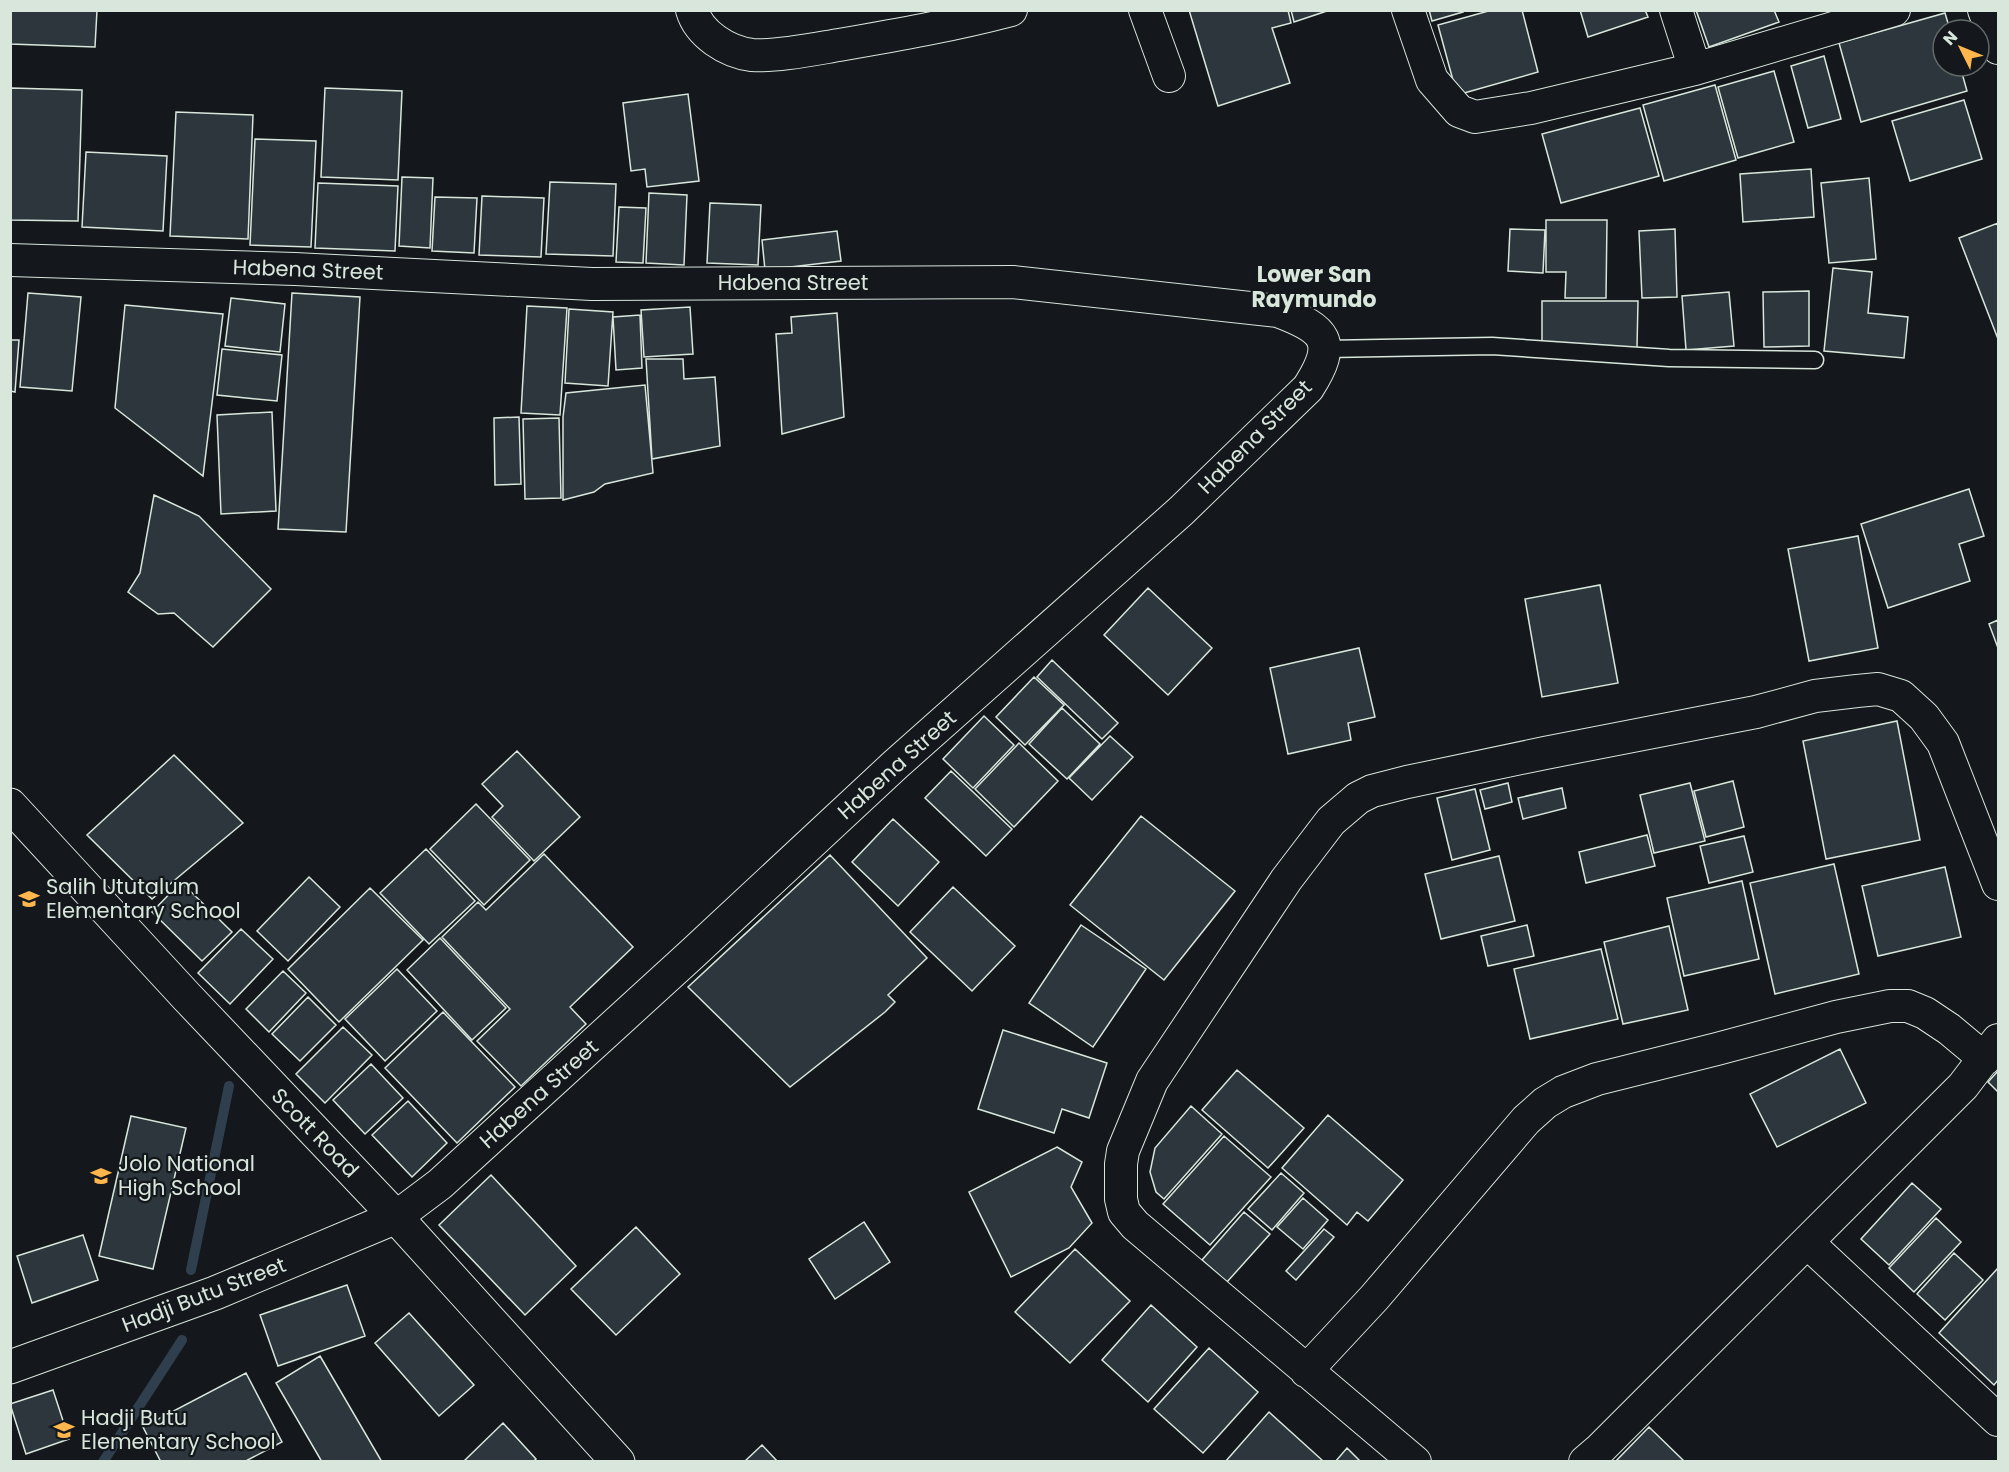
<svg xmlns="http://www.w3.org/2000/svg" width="2009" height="1472" font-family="Poppins,sans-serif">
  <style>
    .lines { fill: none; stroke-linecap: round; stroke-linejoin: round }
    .stream { stroke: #2f3f4d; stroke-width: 10 }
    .building { fill: #2c363c; stroke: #d8e6dc; stroke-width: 1.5 }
    .lane-casing { stroke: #d8e6dc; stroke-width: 19 }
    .street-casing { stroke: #d8e6dc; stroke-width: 34 }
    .secondary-casing { stroke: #d8e6dc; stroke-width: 35 }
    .lane { stroke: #14181c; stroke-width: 16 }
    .street { stroke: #14181c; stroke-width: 32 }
    .secondary { stroke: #14181c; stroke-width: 33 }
    .labels { text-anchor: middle; stroke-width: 4.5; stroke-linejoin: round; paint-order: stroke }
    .street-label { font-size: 21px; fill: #d8e6dc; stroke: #14181c }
    .poi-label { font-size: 21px; fill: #d8e6dc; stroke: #14181c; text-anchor: start }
    .neighbourhood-label { font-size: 22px; font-weight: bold; fill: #d8e6dc; stroke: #14181c }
  </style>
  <rect width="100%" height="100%" fill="#14181c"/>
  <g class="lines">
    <path class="stream" d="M191 1270 229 1086
      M103 1462 182 1340"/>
  </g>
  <path class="building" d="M10 10H97L95 47 10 44Z
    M1189 10H1288L1291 23 1272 28 1290 83 1218 106Z
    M1291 10H1330L1294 22Z
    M1429 10H1462L1463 12 1432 21Z
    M1492 10H1522L1538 72 1457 95 1438 25Z
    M1580 10H1645L1648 17 1588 37Z
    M1696 10H1774L1779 22 1709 47Z
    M1945 13 1950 30H1943V66H1960L1967 91 1861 122 1839 43Z
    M1824 56 1841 119 1808 128 1791 66Z
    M1774 71 1794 142 1738 158 1718 87Z
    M1715 85 1736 160 1664 181 1643 105Z
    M11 88 82 90 78 221 10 220Z
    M325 88 402 91 398 180 321 177Z
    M688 94 699 181 647 187 645 169 631 171 623 103Z
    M1964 100 1982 159 1910 181 1892 121Z
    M1640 108 1659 176 1561 203 1542 134Z
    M176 112 253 115 248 239 170 236Z
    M255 139 316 141 311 247 250 245Z
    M86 152 167 156 163 231 82 227Z
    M1811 169 1814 217 1743 222 1740 174Z
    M402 177 433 178 430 248 399 246Z
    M1869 178 1876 259 1829 263 1821 183Z
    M550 182 616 184 613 256 546 254Z
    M318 183 398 186 395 251 315 248Z
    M649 193 687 195 684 265 646 263Z
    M482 196 544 198 541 257 479 255Z
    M435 197 477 198 474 253 432 251Z
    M710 203 761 205 758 265 707 263Z
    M619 207 646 208 643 263 616 262Z
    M1546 220H1607L1606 298H1565L1566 272H1546Z
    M1998 223V339L1959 238Z
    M1510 229 1545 230 1543 273 1508 271Z
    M1675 229 1677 297 1642 298 1639 231Z
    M837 231 841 261 765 270 762 240Z
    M1833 268 1872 272 1868 313 1908 317 1904 358 1824 351Z
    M1809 291V346L1764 347 1763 292Z
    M1729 292 1734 346 1686 350 1682 296Z
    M28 293 81 297 72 391 20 387Z
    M292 293 360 297 346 532 278 529Z
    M231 298 285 304 280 352 225 346Z
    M1542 301H1638L1637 348H1542Z
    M125 305 223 314 203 476 115 408Z
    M527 306 567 308 560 415 521 413Z
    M690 307 693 354 644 357 641 310Z
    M569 309 613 312 608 386 565 383Z
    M837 313 844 417 782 434 776 334 792 333 791 317Z
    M640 315 642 368 616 370 613 317Z
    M10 340H19L15 392 10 391Z
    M222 349 282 355 277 401 217 395Z
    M646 359H683L684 379 715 377 720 446 652 459Z
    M645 385 653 473 605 484 594 492 563 500V417L566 393Z
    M272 412 276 511 221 514 217 415Z
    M519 417 521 484 495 485 494 418Z
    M559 418 561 498 525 499 523 419Z
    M1969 489 1984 536 1959 544 1970 581 1888 608 1861 524Z
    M154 495 199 516 271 589 213 647 174 613 158 614 128 592 140 573Z
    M1858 536 1878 648 1809 661 1788 549Z
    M1600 585 1618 683 1542 697 1525 599Z
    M1148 588 1212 648 1168 695 1104 635Z
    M1998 620V648L1989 624Z
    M1359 648 1375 717 1348 723 1351 740 1288 754 1270 668Z
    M1052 660 1118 723 1102 739 1037 677Z
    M1034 677 1064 705 1025 745 996 717Z
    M1062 708 1100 744 1067 779 1029 744Z
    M984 716 1014 745 973 788 943 759Z
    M1897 721 1920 840 1826 859 1803 741Z
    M1110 736 1133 757 1092 800 1069 778Z
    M1019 743 1058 781 1014 827 975 789Z
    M517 751 580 817 534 861 492 817 503 806 482 784Z
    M174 755 243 823 152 899 87 835Z
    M951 771 1012 829 986 856 925 798Z
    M1733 781 1744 827 1706 837 1694 791Z
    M1508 783 1512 802 1485 809 1480 790Z
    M1690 783 1705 841 1654 853 1640 795Z
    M1562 788 1566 808 1523 819 1518 798Z
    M1475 789 1490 850 1452 860 1437 798Z
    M476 804 530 860 484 905 430 849Z
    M1141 816 1235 891 1164 980 1070 905Z
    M893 819 939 862 898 906 852 862Z
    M1647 835 1655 866 1586 883 1579 852Z
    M1744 836 1753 872 1709 883 1700 846Z
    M426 849 475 901 429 944 380 893Z
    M544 854 633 947 570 1007 586 1024 521 1086 477 1041 510 1009 442 937 478 902 486 910Z
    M830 855 927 958 888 995 895 1002 885 1012 790 1087 688 987Z
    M1499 856 1515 921 1441 939 1425 874Z
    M1834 864 1859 974 1775 994 1750 883Z
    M1945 867 1961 937 1878 956 1862 886Z
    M309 877 340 907 288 961 257 931Z
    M1742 881 1759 959 1684 976 1667 898Z
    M181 882 232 932 202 961 152 912Z
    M953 887 1015 946 972 991 910 932Z
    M370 888 423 940 339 1022 288 969Z
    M1081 925 1146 969 1093 1047 1029 1003Z
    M1527 925 1534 956 1488 966 1481 936Z
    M1669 926 1688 1010 1623 1024 1604 942Z
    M241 929 273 959 230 1004 198 973Z
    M440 938 506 1008 472 1040 407 970Z
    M1601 949 1618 1019 1530 1039 1514 969Z
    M397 969 437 1011 385 1061 345 1019Z
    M283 971 306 993 269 1032 246 1009Z
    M308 997 336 1025 300 1061 272 1034Z
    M443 1012 515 1087 457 1143 385 1068Z
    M343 1027 372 1055 325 1103 296 1074Z
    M1003 1030 1107 1063 1089 1118 1062 1109 1054 1133 978 1109Z
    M1840 1049 1866 1103 1777 1147 1750 1094Z
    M371 1064 403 1098 365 1134 333 1100Z
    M1237 1070 1304 1128 1268 1168 1202 1110Z
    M1998 1071V1092L1988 1082Z
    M408 1101 447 1143 412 1177 372 1135Z
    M1191 1106 1222 1134 1164 1199 1156 1192 1150 1172 1155 1148Z
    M1328 1115 1403 1180 1368 1221 1357 1212 1347 1225 1282 1168Z
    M131 1116 186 1128 153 1269 99 1256Z
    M1224 1136 1271 1177 1210 1245 1163 1204Z
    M1057 1147 1082 1162 1071 1187 1092 1223 1069 1248 1011 1277 969 1192Z
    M1281 1173 1304 1193 1272 1230 1248 1209Z
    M491 1175 576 1266 525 1315 439 1225Z
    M1912 1183 1941 1209 1889 1265 1861 1239Z
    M1303 1198 1328 1220 1303 1249 1277 1227Z
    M1244 1212 1270 1234 1227 1282 1202 1260Z
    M1936 1218 1961 1242 1914 1292 1889 1268Z
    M864 1222 890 1262 835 1299 809 1259Z
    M636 1227 680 1274 616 1335 571 1289Z
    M1324 1229 1334 1237 1296 1280 1286 1271Z
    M83 1235 98 1280 32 1303 17 1256Z
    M1075 1249 1130 1301 1070 1363 1015 1312Z
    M1954 1253 1983 1280 1945 1320 1917 1294Z
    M1998 1268V1380L1994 1385 1939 1333Z
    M347 1285 365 1336 278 1366 260 1315Z
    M1151 1305 1197 1347 1148 1402 1102 1360Z
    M409 1313 474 1385 439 1416 375 1343Z
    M1209 1348 1258 1392 1203 1453 1154 1409Z
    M320 1356 382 1462H322L276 1383Z
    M246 1373 282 1442 244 1462H161L143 1427Z
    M53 1390 69 1439 26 1454 10 1404Z
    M1269 1412 1322 1460V1462H1225Z
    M503 1423 536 1459 533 1462H463Z
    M1649 1427 1685 1462H1615Z
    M762 1445 778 1462H744Z
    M1347 1448 1361 1462H1335Z"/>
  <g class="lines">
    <g class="lane-casing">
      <path id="lane" d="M1326 349 1492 346 1669 358 1815 360"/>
    </g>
    <g class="street-casing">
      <path id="street" d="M692 10C699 34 727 52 752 55 776 57 815 49 839 45 897 35 954 25 1011 10
        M1145 10 1169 76
        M1408 10 1432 80 1459 111 1475 117 1531 108 1695 69 1894 10
        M1676 10 1695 69
        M1984 10 1998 48
        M10 260 295 269 592 284 1013 282 1278 311C1326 329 1338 341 1308 388L1181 511 895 765 692 954 440 1184 396 1217
        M1808 1243 1998 1420
        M1306 1371 1374 1298 1526 1120 1545 1103 1563 1092 1597 1079 1717 1049 1836 1017 1890 1006H1908L1925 1013 1949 1029 1985 1059
        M1415 1462 1135 1225 1124 1212 1121 1199V1164L1123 1151 1152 1081 1286 880 1331 821 1358 798 1372 791 1407 782 1545 753 1756 712 1815 696 1857 691 1878 689 1901 696 1924 717 1943 743 1998 884
        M1585 1462 1599 1450 1963 1086 1998 1040"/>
    </g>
    <g class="secondary-casing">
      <path id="secondary" d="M10 805 187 997 396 1217 618 1462
        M10 1367 215 1293 396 1217"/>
    </g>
    <use href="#lane" class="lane"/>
    <use href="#street" class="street"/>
    <use href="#secondary" class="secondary"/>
  </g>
  <defs>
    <g id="school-bare" transform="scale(1.62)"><path d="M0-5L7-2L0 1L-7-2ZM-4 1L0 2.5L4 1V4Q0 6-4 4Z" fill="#ffb74d" stroke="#14181c" stroke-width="2.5" paint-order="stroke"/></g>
  </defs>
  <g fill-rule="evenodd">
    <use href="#school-bare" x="29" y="899"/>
    <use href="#school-bare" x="101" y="1176"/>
    <use href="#school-bare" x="64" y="1430"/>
  </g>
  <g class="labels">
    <g class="street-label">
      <text transform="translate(308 270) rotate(2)" y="7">Habena Street</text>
      <text x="793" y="290">Habena Street</text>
      <text transform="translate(1255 437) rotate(-45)" y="7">Habena Street</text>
      <text transform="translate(897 765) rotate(-42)" y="7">Habena Street</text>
      <text transform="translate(539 1094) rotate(-42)" y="7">Habena Street</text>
      <text transform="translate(315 1133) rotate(46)" y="7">Scott Road</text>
      <text transform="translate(204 1295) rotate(-21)" y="7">Hadji Butu Street</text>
    </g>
    <g class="poi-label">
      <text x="46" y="894">Salih Ututalum<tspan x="46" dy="24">Elementary School</tspan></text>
      <text x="118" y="1171">Jolo National<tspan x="118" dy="24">High School</tspan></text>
      <text x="81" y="1425">Hadji Butu<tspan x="81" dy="24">Elementary School</tspan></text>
    </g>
    <g class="neighbourhood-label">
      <text x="1314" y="282">Lower San<tspan x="1314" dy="25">Raymundo</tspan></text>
    </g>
  </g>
  <rect width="2009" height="1472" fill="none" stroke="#d8e6dc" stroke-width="24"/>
  <g transform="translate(1961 48) rotate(313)"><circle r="28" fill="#14181c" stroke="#626a69" stroke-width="1.5"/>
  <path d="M0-4.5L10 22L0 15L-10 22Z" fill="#ffb74d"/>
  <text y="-9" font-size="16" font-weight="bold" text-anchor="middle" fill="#d8e6dc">N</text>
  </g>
</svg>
